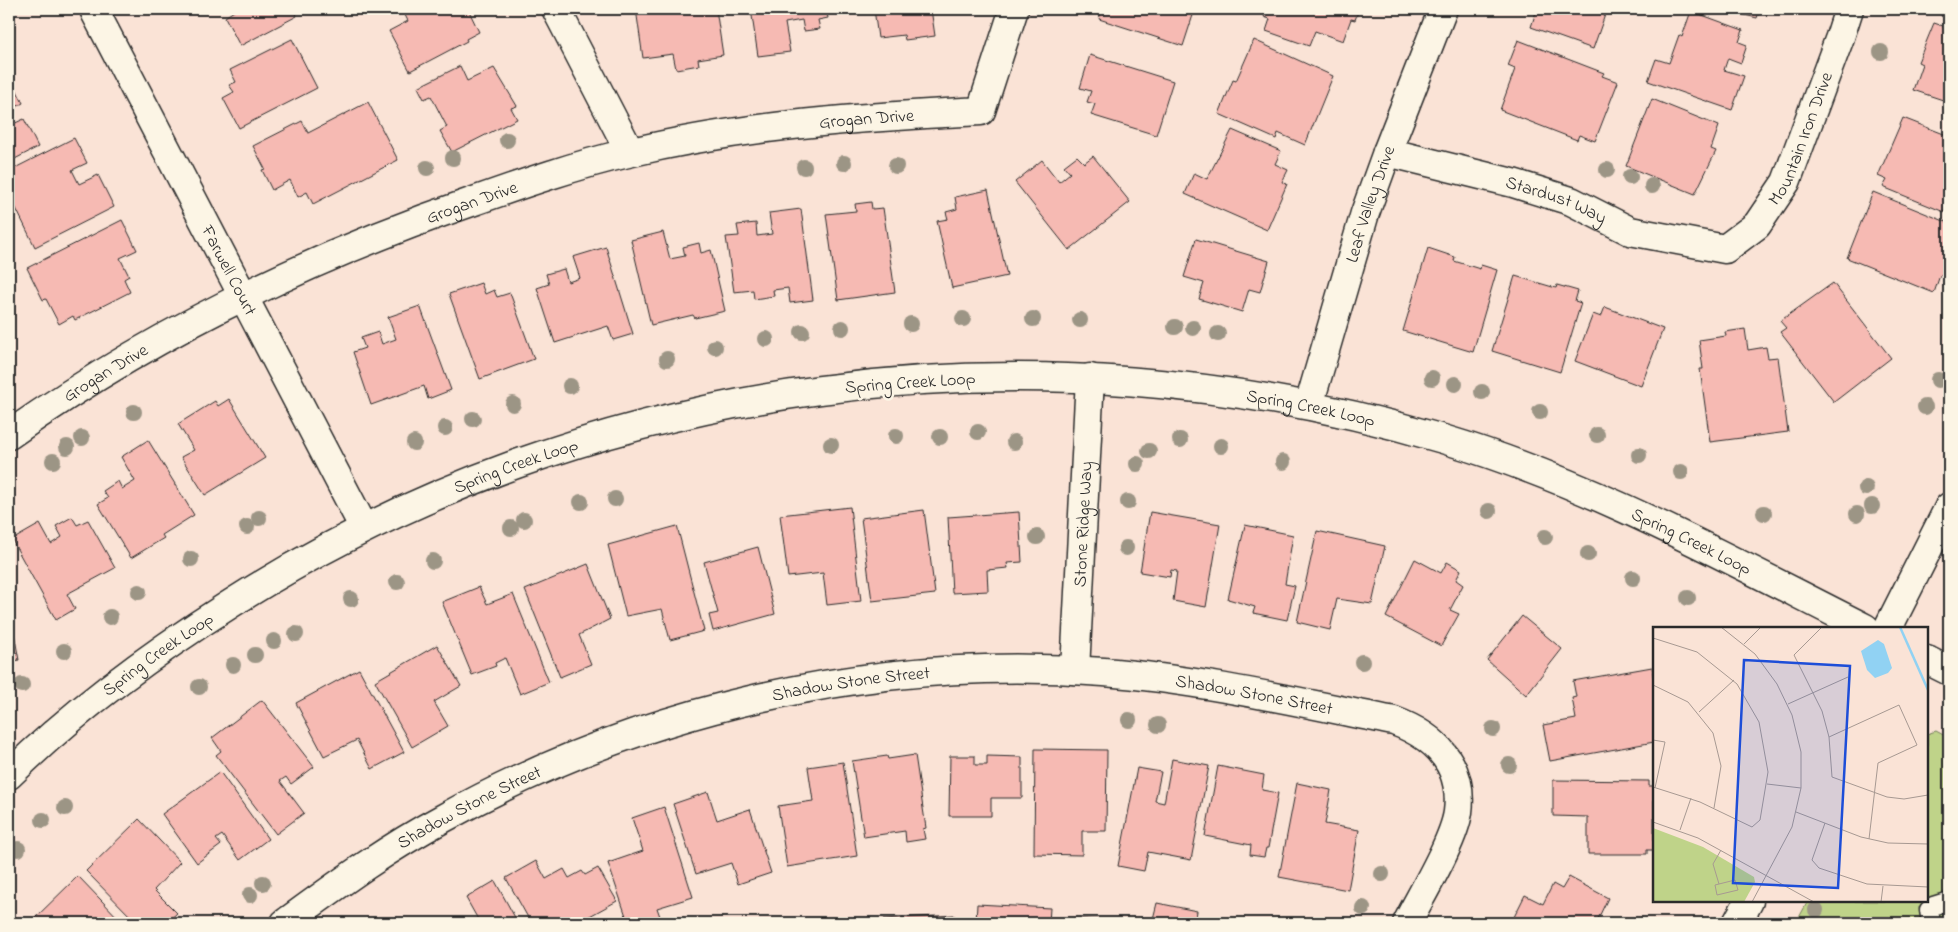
<svg xmlns="http://www.w3.org/2000/svg" width="1958" height="932" font-family="'Indie Flower',sans-serif">
  <style>
    .green { fill: #bfd389; stroke: #757f5a }
    .building { fill: #f6bab3; stroke: #2b2b2b }
    .lines { fill: none; stroke-linecap: round; stroke-linejoin: round }
    .service-casing { stroke: #2b2b2b; stroke-width: 21 }
    .minor-casing { stroke: #2b2b2b; stroke-width: 31 }
    .tertiary-casing { stroke: #2b2b2b; stroke-width: 31 }
    .service { stroke: #fcf5e5; stroke-width: 18 }
    .minor { stroke: #fcf5e5; stroke-width: 28 }
    .tertiary { stroke: #fcf5e5; stroke-width: 28 }
    .tree { fill: #9c9585 }
    .labels { text-anchor: middle; stroke-width: 5; stroke-linejoin: round; paint-order: stroke }
    .street-label { font-size: 18px; fill: #2b2b2b; stroke: #fcf5e5 }
    .inset-river { fill: none; stroke: #91d2f3; stroke-width: 2.5 }
    .inset-road { fill: none; stroke: #a79992; stroke-width: 1 }
    .view { fill: #1d4ed8; fill-opacity: 0.15; stroke: #1d4ed8; stroke-width: 2.5 }
    .inset-edge { fill: none; stroke: #2b2b2b; stroke-width: 2.5 }
  </style>
  <rect width="100%" height="100%" fill="#fae3d6"/>
  <filter id="ink" filterUnits="userSpaceOnUse"><feTurbulence type="fractalNoise" baseFrequency=".02" numOctaves="2"/><feDisplacementMap in="SourceGraphic" scale="10" xChannelSelector="R" yChannelSelector="G"/><feConvolveMatrix kernelMatrix="1 2 1 2 8 2 1 2 1" color-interpolation-filters="sRGB"/></filter>
  <g filter="url(#ink)">
    <path class="green" d="M1936 731 1949 738V923H1796L1808 901H1927V734Z"/>
    <path class="building" d="M237 9H294L297 16 240 46 225 17Z
      M402 9H468L479 32 466 39 467 41 410 71 389 31 408 21Z
      M636 9H716L723 55 698 59 699 65 676 69 673 54 643 58Z
      M751 9H826L828 18 818 20 820 29 804 31 802 20 785 23 790 52 758 56Z
      M860 9H931L935 36 905 40 904 35 878 38 874 9 860 11Z
      M1102 9H1195L1183 46 1099 19Z
      M1267 9H1359L1355 20 1351 19 1343 41 1315 31 1309 46 1266 31 1270 19 1264 17Z
      M1537 9H1607L1593 49 1531 27Z
      M1719 9H1768L1767 14 1759 12 1757 18Z
      M1944 9H1949V19L1941 16Z
      M1691 11 1743 30 1739 42 1747 45 1741 63 1728 58 1724 70 1744 76 1732 110 1648 81 1656 59 1669 63 1679 35 1682 37Z
      M1934 23 1949 28V102L1913 90 1922 64 1918 62Z
      M292 39 317 88 239 128 223 98 234 92 229 85 236 82 230 70Z
      M1254 40 1333 76 1305 145 1278 133 1276 139 1219 114 1233 80 1236 81Z
      M1518 40 1604 73 1602 76 1618 82 1595 141 1579 135 1577 140 1500 110 1515 69 1508 66Z
      M1090 55 1173 81 1156 135 1091 115 1095 104 1087 102 1091 91 1080 88Z
      M460 66 467 81 494 68 517 106 511 108 517 119 452 152 440 131 447 127 431 96 424 99 418 87Z
      M9 75 23 103 9 111Z
      M1652 99 1719 126 1711 149 1716 151 1695 194 1626 166Z
      M368 102 398 160 313 204 307 192 298 197 290 180 272 190 262 170 265 169 253 146 302 121 308 133Z
      M1903 118 1949 136V214L1883 187 1887 180 1878 176Z
      M24 119 38 147 9 162V121L11 125Z
      M1232 130 1281 151 1275 164 1288 170 1282 182 1287 184 1267 230 1185 194 1194 173 1207 179Z
      M74 138 87 163 72 170 79 184 98 175 114 207 35 247 9 194V171Z
      M1077 156 1084 163 1093 156 1130 202 1069 250 1015 182 1042 160 1059 182 1070 173 1064 166Z
      M988 190 1007 276 952 288 937 221 948 219 946 212 957 209 955 197Z
      M1873 192 1949 223V279L1940 275 1934 293 1847 258Z
      M871 202 872 209 883 208 895 292 838 300 826 214 856 211 855 204Z
      M801 209 813 300 790 303 788 288 773 290 774 296 754 299 753 290 734 292 726 237 739 236 737 225 756 223 757 236 772 234 769 213Z
      M122 220 137 250 120 258 129 276 124 279 130 292 75 320 73 316 59 324 46 299 43 300 27 268Z
      M663 232 670 259 685 256 683 247 699 243 701 253 711 250 725 311 695 318 693 315 651 325 631 240Z
      M1196 239 1269 261 1260 292 1249 289 1242 312 1199 299 1204 283 1184 277Z
      M606 247 633 334 613 340 608 326 555 343 537 288 549 284 546 274 564 269 568 282 580 278 573 257Z
      M1428 248 1455 257 1454 261 1480 269 1481 265 1497 270 1473 352 1403 331Z
      M1515 276 1556 288 1557 285 1578 291 1575 301 1581 303 1560 372 1492 351Z
      M481 283 485 294 494 290 497 297 510 293 534 359 480 379 449 294Z
      M1833 283 1891 358 1834 402 1780 332 1786 328 1780 321Z
      M420 306 451 390 428 399 424 386 371 405 353 352 365 348 361 338 378 332 382 344 396 339 388 317Z
      M1605 307 1663 329 1641 386 1575 361 1593 314 1601 317Z
      M1745 329 1748 350 1766 347 1768 358 1778 357 1788 432 1710 442 1700 369H1703L1699 340 1726 336 1725 332Z
      M229 399 265 458 205 495 181 457 194 450 178 424 215 401 218 406Z
      M148 440 194 515 162 535 164 538 131 558 98 504 108 498 103 491 118 481 122 489 135 481 121 457Z
      M850 507 861 601 827 605 823 573 788 577 780 515Z
      M924 510 935 594 872 601 861 518Z
      M1019 512 1022 562 1007 563 1008 568 987 570 988 591 952 593 948 517Z
      M1150 512 1220 524 1206 607 1173 601 1177 571 1171 570 1170 577 1140 572Z
      M72 517 77 525 88 520 115 568 67 594 75 609 56 620 12 540 40 524 51 544 62 537 56 526Z
      M1245 525 1293 535 1285 584 1295 586 1287 620 1253 613 1255 607 1228 599Z
      M677 526 704 631 670 640 662 609 626 616 608 545Z
      M1317 531 1385 546 1372 604 1337 599 1330 630 1297 622Z
      M758 547 775 614 713 631 709 615 718 613 704 562Z
      M1415 559 1441 573 1447 562 1461 570 1456 580 1463 585 1450 610 1459 614 1441 646 1386 617Z
      M588 564 610 619 579 635 591 664 560 677 525 590Z
      M479 587 487 604 513 594 549 682 520 694 505 658 495 663 496 666 472 675 442 602Z
      M9 607 19 660 9 662Z
      M1522 616 1562 649 1526 695 1487 660Z
      M437 645 461 686 434 702 448 726 412 747 375 681Z
      M1652 667 1654 682V742L1550 761 1543 725 1576 719 1572 698 1576 697 1573 681Z
      M359 669 404 752 372 769 357 740 324 756 296 703Z
      M262 700 314 767 291 784 286 777 280 781 304 813 276 834 216 755 221 751 212 738Z
      M1035 749 1107 750 1106 831H1082V855L1034 854Z
      M915 755 926 828 923 829 925 839 906 842 905 831 864 837 852 761 887 756 888 759Z
      M950 756H975V765H987V756L1022 757V798H991V816H949Z
      M1172 759 1209 766 1191 860 1148 852 1144 871 1118 866 1137 768 1161 772 1155 801 1164 803Z
      M843 762 857 856 787 867 778 806 813 801 808 767Z
      M1218 766 1264 775 1262 790 1278 793 1268 848H1266L1264 857 1250 855 1251 845 1205 836Z
      M220 772 268 839 240 860 222 835 216 839 221 845 197 863 162 814Z
      M1553 780 1649 781V786H1654V850H1647V854H1588V817L1553 816Z
      M1297 783 1331 790 1325 824 1359 830 1348 890 1279 877Z
      M708 792 717 820 750 809 771 873 738 884 731 863 696 874 673 804Z
      M664 807 693 897 657 908 662 922 631 923 629 918 627 919 608 863 643 851 632 818Z
      M139 819 180 862 154 890 177 913 166 923H137L86 871Z
      M536 861 546 879 564 869 569 878 582 871 585 875 598 868 617 901 577 923H531L506 878Z
      M78 876 123 923H30Z
      M1569 877 1608 898 1596 923H1511L1525 895 1543 904 1553 884 1562 889Z
      M495 881 518 923H480L466 898Z
      M1157 903 1197 911 1195 923H1152Z
      M977 904 1050 908 1049 923H976Z
      M954 915V923H884V919Z
      M1058 918 1126 921V923H1057Z
      M825 920 826 923H809Z"/>
    <g class="lines">
      <g class="service-casing">
        <path id="service" d="M1931 923 1929 910 1933 906 1949 901"/>
      </g>
      <g class="minor-casing">
        <g id="minor">
          <path d="M556 9 630 152"/>
          <path id="s1" d="M95 12 364 528"/>
          <path id="s2" d="M1387 152 1513 183 1571 201 1630 231 1725 249 1757 225 1786 182 1840 37 1849 9"/>
          <path id="s3" d="M1309 405 1365 213 1387 152 1443 9"/>
          <path id="s4" d="M9 435C152 334 308 258 474 201 525 183 576 165 628 153 744 125 863 117 981 111L1014 9"/>
          <path id="s5" d="M1075 670 1090 378"/>
          <path id="s6" d="M285 923C336 886 386 849 442 819 641 708 877 654 1104 672 1202 680 1298 702 1394 721 1435 736 1464 765 1458 812 1454 841 1421 895 1407 923"/>
        </g>
      </g>
      <g class="tertiary-casing">
        <g id="tertiary">
          <path d="M1888 628 1949 507"/>
          <path d="M1927 660 1949 671"/>
          <path id="s7" d="M9 775C76 709 153 653 232 603 593 375 1034 318 1443 439 1591 483 1728 559 1865 628"/>
          <path d="M1737 923 1749 901"/>
        </g>
      </g>
      <use href="#service" class="service"/>
      <use href="#minor" class="minor"/>
      <use href="#tertiary" class="tertiary"/>
    </g>
    <g class="tree">
      <circle cx="1881" cy="52" r="8"/>
      <circle cx="507" cy="140" r="8"/>
      <circle cx="453" cy="158" r="8"/>
      <circle cx="844" cy="163" r="8"/>
      <circle cx="896" cy="166" r="8"/>
      <circle cx="804" cy="167" r="8"/>
      <circle cx="427" cy="168" r="8"/>
      <circle cx="1607" cy="170" r="8"/>
      <circle cx="1630" cy="177" r="8"/>
      <circle cx="1652" cy="186" r="8"/>
      <circle cx="963" cy="319" r="8"/>
      <circle cx="1033" cy="319" r="8"/>
      <circle cx="1080" cy="320" r="8"/>
      <circle cx="911" cy="324" r="8"/>
      <circle cx="1175" cy="327" r="8"/>
      <circle cx="842" cy="328" r="8"/>
      <circle cx="1193" cy="328" r="8"/>
      <circle cx="802" cy="332" r="8"/>
      <circle cx="1218" cy="334" r="8"/>
      <circle cx="766" cy="339" r="8"/>
      <circle cx="715" cy="347" r="8"/>
      <circle cx="667" cy="359" r="8"/>
      <circle cx="1432" cy="378" r="8"/>
      <circle cx="1938" cy="380" r="8"/>
      <circle cx="1455" cy="384" r="8"/>
      <circle cx="570" cy="386" r="8"/>
      <circle cx="1482" cy="392" r="8"/>
      <circle cx="513" cy="404" r="8"/>
      <circle cx="1925" cy="407" r="8"/>
      <circle cx="134" cy="412" r="8"/>
      <circle cx="1540" cy="412" r="8"/>
      <circle cx="473" cy="419" r="8"/>
      <circle cx="445" cy="428" r="8"/>
      <circle cx="978" cy="432" r="8"/>
      <circle cx="1597" cy="435" r="8"/>
      <circle cx="896" cy="436" r="8"/>
      <circle cx="940" cy="437" r="8"/>
      <circle cx="82" cy="438" r="8"/>
      <circle cx="1180" cy="440" r="8"/>
      <circle cx="1014" cy="442" r="8"/>
      <circle cx="414" cy="443" r="8"/>
      <circle cx="831" cy="445" r="8"/>
      <circle cx="1221" cy="446" r="8"/>
      <circle cx="67" cy="447" r="8"/>
      <circle cx="1149" cy="451" r="8"/>
      <circle cx="1639" cy="455" r="8"/>
      <circle cx="53" cy="461" r="8"/>
      <circle cx="1283" cy="462" r="8"/>
      <circle cx="1137" cy="464" r="8"/>
      <circle cx="1681" cy="472" r="8"/>
      <circle cx="1866" cy="488" r="8"/>
      <circle cx="615" cy="499" r="8"/>
      <circle cx="581" cy="502" r="8"/>
      <circle cx="1128" cy="502" r="8"/>
      <circle cx="1872" cy="506" r="8"/>
      <circle cx="1489" cy="511" r="8"/>
      <circle cx="1764" cy="513" r="8"/>
      <circle cx="1857" cy="514" r="8"/>
      <circle cx="259" cy="518" r="8"/>
      <circle cx="524" cy="520" r="8"/>
      <circle cx="247" cy="527" r="8"/>
      <circle cx="511" cy="528" r="8"/>
      <circle cx="1037" cy="537" r="8"/>
      <circle cx="1545" cy="537" r="8"/>
      <circle cx="1126" cy="548" r="8"/>
      <circle cx="1588" cy="554" r="8"/>
      <circle cx="191" cy="559" r="8"/>
      <circle cx="433" cy="561" r="8"/>
      <circle cx="1633" cy="578" r="8"/>
      <circle cx="397" cy="582" r="8"/>
      <circle cx="139" cy="592" r="8"/>
      <circle cx="1688" cy="598" r="8"/>
      <circle cx="351" cy="599" r="8"/>
      <circle cx="110" cy="617" r="8"/>
      <circle cx="296" cy="634" r="8"/>
      <circle cx="274" cy="641" r="8"/>
      <circle cx="64" cy="651" r="8"/>
      <circle cx="255" cy="655" r="8"/>
      <circle cx="1362" cy="662" r="8"/>
      <circle cx="233" cy="665" r="8"/>
      <circle cx="22" cy="685" r="8"/>
      <circle cx="199" cy="687" r="8"/>
      <circle cx="1129" cy="720" r="8"/>
      <circle cx="1158" cy="725" r="8"/>
      <circle cx="1493" cy="729" r="8"/>
      <circle cx="1509" cy="765" r="8"/>
      <circle cx="65" cy="808" r="8"/>
      <circle cx="43" cy="820" r="8"/>
      <circle cx="18" cy="849" r="8"/>
      <circle cx="1382" cy="874" r="8"/>
      <circle cx="263" cy="883" r="8"/>
      <circle cx="250" cy="895" r="8"/>
      <circle cx="1363" cy="908" r="8"/>
      <circle cx="1816" cy="910" r="8"/>
    </g>
  </g>
  <g class="labels">
    <g class="street-label">
      <text dy="6" stroke="none"><textPath href="#s4" startOffset="925">Grogan Drive</textPath></text>
      <text dy="6" stroke="none"><textPath href="#s2" startOffset="491">Mountain Iron Drive</textPath></text>
      <text dy="6" stroke="none"><textPath href="#s4" startOffset="520">Grogan Drive</textPath></text>
      <text dy="6" stroke="none"><textPath href="#s2" startOffset="176">Stardust Way</textPath></text>
      <text dy="6" stroke="none"><textPath href="#s3" startOffset="210">Leaf Valley Drive</textPath></text>
      <text dy="6" stroke="none"><textPath href="#s1" startOffset="291">Farwell Court</textPath></text>
      <text dy="6" stroke="none"><textPath href="#s4" startOffset="115">Grogan Drive</textPath></text>
      <text transform="translate(910 382) rotate(-4)" y="6">Spring Creek Loop</text>
      <text dy="6" stroke="none"><textPath href="#s7" startOffset="1406">Spring Creek Loop</textPath></text>
      <text dy="6" stroke="none"><textPath href="#s7" startOffset="598">Spring Creek Loop</textPath></text>
      <text dy="6" stroke="none"><textPath href="#s5" startOffset="146">Stone Ridge Way</textPath></text>
      <text dy="6" stroke="none"><textPath href="#s7" startOffset="1811">Spring Creek Loop</textPath></text>
      <text dy="6" stroke="none"><textPath href="#s7" startOffset="192">Spring Creek Loop</textPath></text>
      <text dy="6" stroke="none"><textPath href="#s6" startOffset="622">Shadow Stone Street</textPath></text>
      <text dy="6" stroke="none"><textPath href="#s6" startOffset="1028">Shadow Stone Street</textPath></text>
      <text dy="6" stroke="none"><textPath href="#s6" startOffset="218">Shadow Stone Street</textPath></text>
    </g>
  </g>
  <g transform="translate(1653 627)">
    <rect width="275" height="275" fill="#fae3d6"/>
    <path d="M0 201 50 220 101 250 102 255 91 275H0Z" fill="#bfd389"/>
    <path d="M225 13 231 17 239 41 235 46 222 51 214 43 208 24Z" fill="#91d2f3"/>
    <path class="inset-river" d="M247 0 275 63"/>
    <path class="inset-road" d="M68 0 102 27 124 57 139 88 148 125V161L139 200 99 275M169 0 141 28 169 84 176 110 179 150 234 170 251 172 275 168M0 11 44 25 84 57 106 95 115 145 107 193 99 200 47 175 0 160M91 17 108 0M0 58 35 75 60 106 68 139 61 181M135 77 195 50M46 85 81 53M176 110 246 78 264 118 225 136 216 212M0 113 12 115 2 161M114 157 148 161M143 185 208 210 235 216 275 217M0 195 45 211 161 275M172 196 159 233 166 241 214 257 275 260M27 203 38 171M82 253 85 263 64 268 62 258ZM66 257 60 237 68 223M228 275 230 259"/>
    <path class="view" d="M91 33 197 39 185 261 80 256Z"/>
    <rect width="275" height="275" class="inset-edge"/>
  </g>
  <rect width="1958" height="932" fill="none" stroke="#fcf5e5" stroke-width="30"/>
  <rect x="15" y="15" width="1928" height="902" fill="none" stroke="#2b2b2b" stroke-width="2" filter="url(#ink)"/>
</svg>
